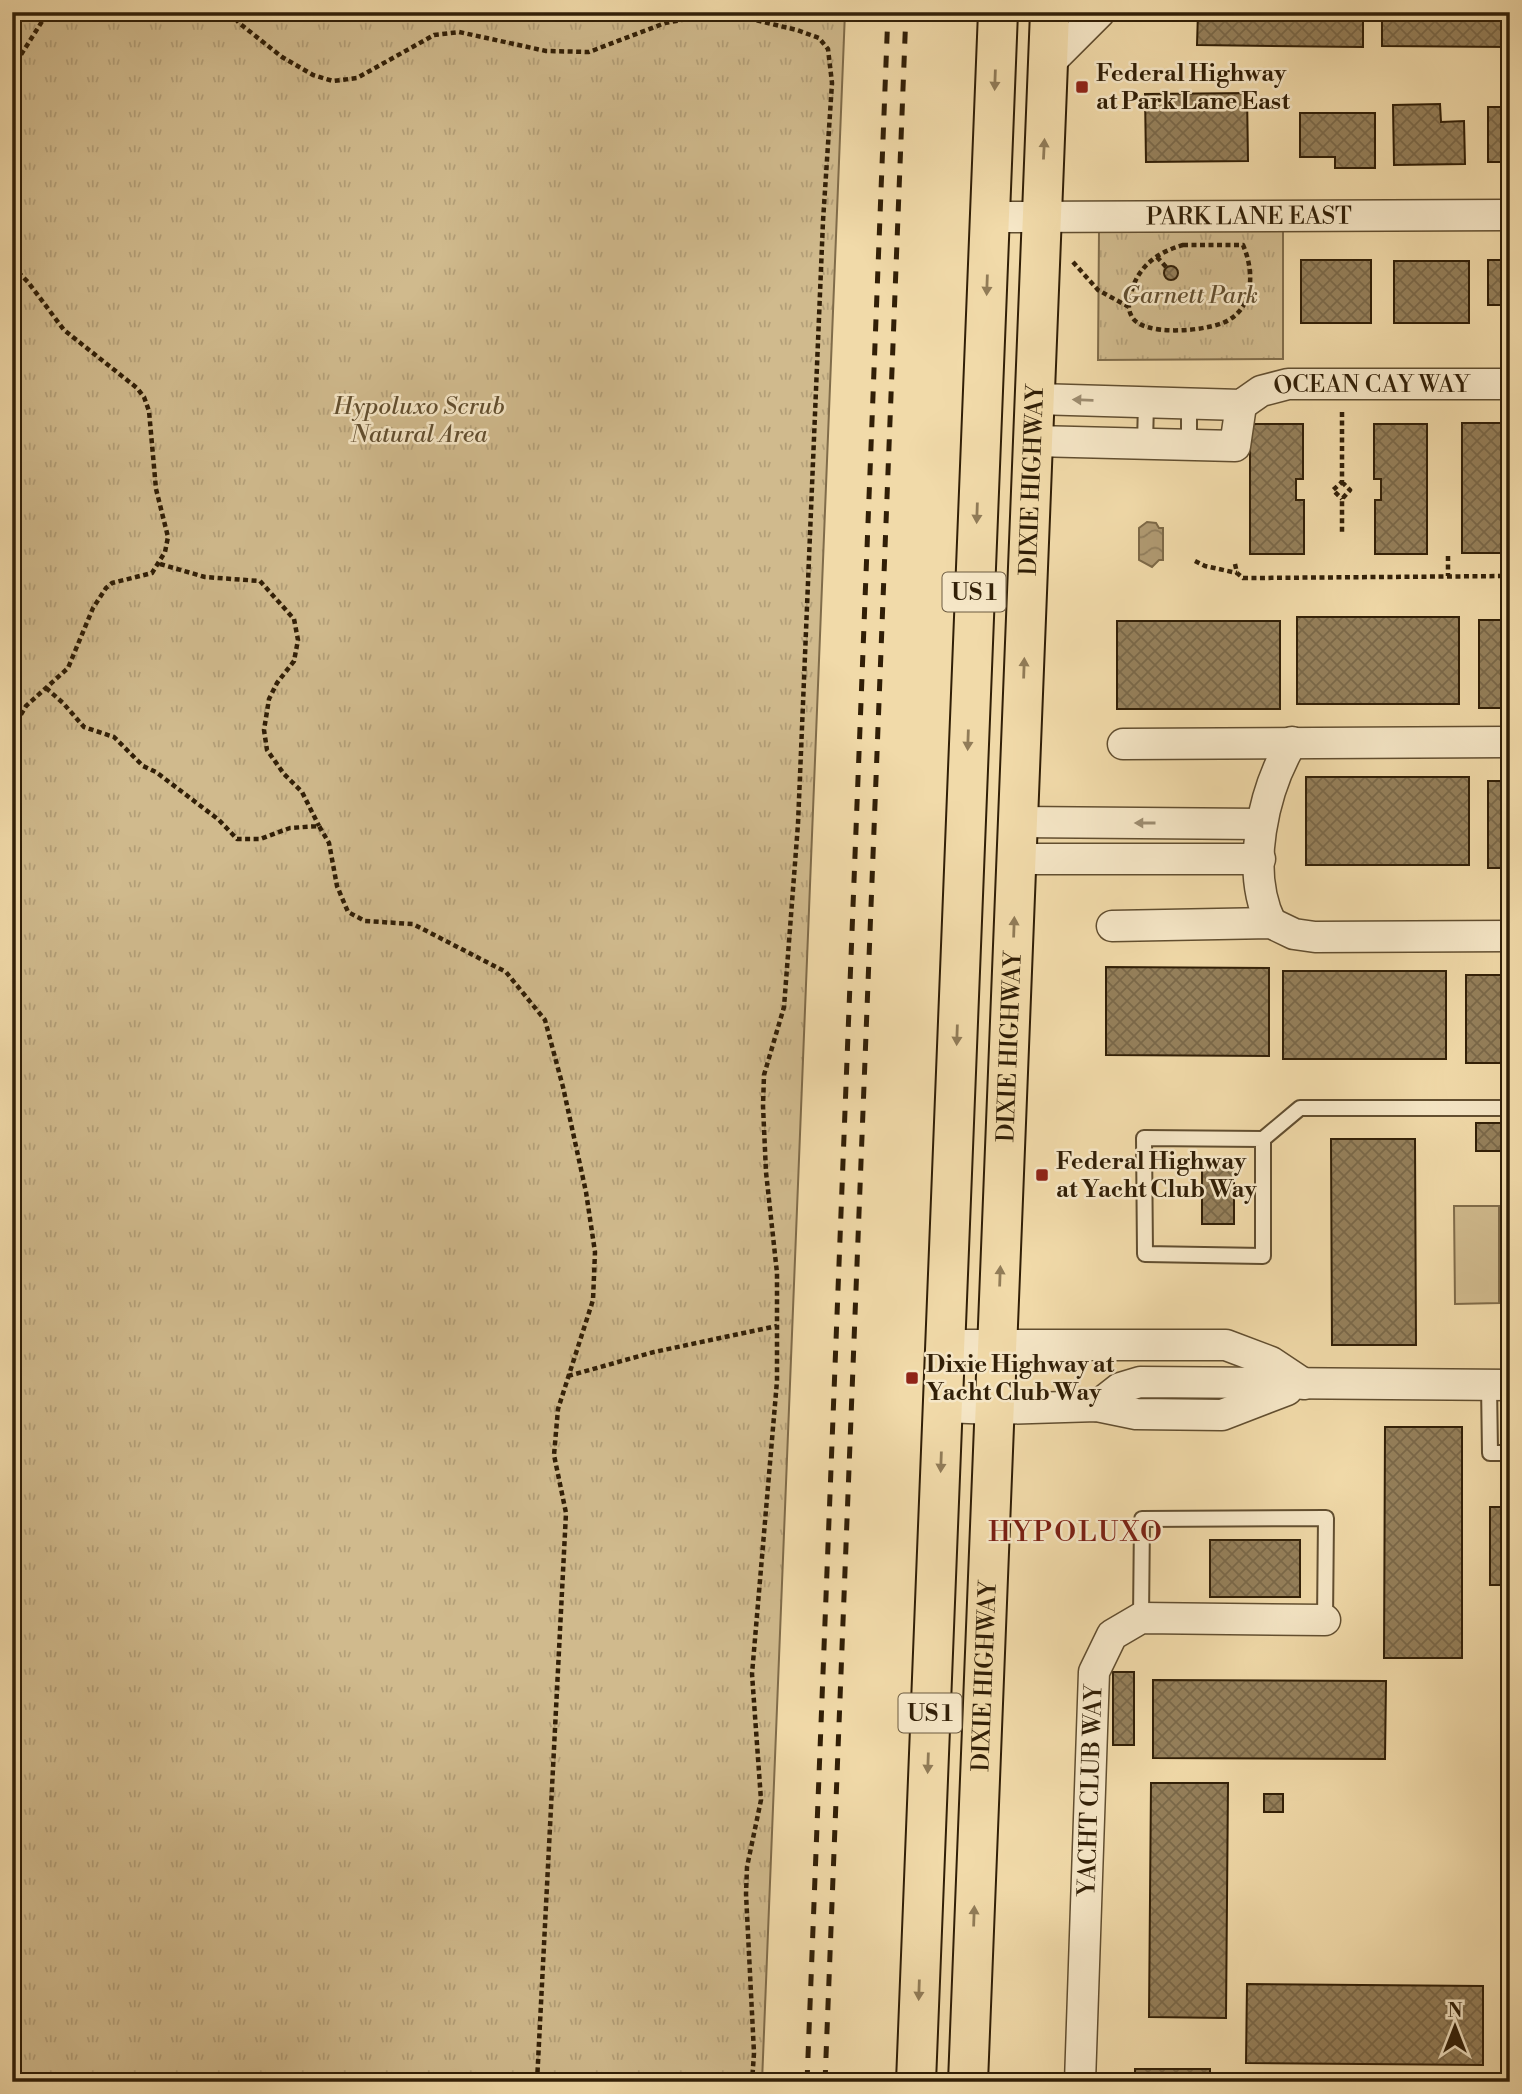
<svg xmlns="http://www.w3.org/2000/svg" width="1522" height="2094" font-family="'Libre Bodoni',serif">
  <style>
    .grass { fill: url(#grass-tufts); stroke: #806c4a; stroke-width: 2 }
    .pitch { fill: #d0ba8d; stroke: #806c4a; stroke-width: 2 }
    .water { fill: url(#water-waves); stroke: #7d6947; stroke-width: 2 }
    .building { fill: url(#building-cross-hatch); stroke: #311f07; stroke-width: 2 }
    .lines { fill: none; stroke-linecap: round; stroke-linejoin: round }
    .lane-casing { stroke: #614e30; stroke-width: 18 }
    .street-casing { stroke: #614e30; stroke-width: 33 }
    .primary-casing { stroke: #311f07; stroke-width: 42 }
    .path { stroke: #311f07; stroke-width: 4.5; stroke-dasharray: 5 3.5; stroke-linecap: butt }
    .lane { stroke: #f6e7c7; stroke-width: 14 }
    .street { stroke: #f6e7c7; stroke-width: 30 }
    .primary { stroke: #f1daa9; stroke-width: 38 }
    .rail { stroke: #311f07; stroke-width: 5; stroke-dasharray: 12 12; stroke-linecap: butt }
    .oneway { fill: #917c58 }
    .oneway2 { fill: #9d8d71 }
    .poi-dot { fill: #8f2418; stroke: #f6e7c7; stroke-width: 2.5 }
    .labels { text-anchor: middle; stroke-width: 5; stroke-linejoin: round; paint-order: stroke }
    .shield { fill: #f6e7c7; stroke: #6c5b41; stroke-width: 2 }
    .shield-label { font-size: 23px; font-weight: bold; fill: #311f07 }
    .poi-label { font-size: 24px; font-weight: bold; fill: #311f07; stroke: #f6e7c7; text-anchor: start }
    .street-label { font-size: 24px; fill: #311f07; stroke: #f6e7c7 }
    .park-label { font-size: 24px; font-style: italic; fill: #614e2f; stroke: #f6e7c7 }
    .quarter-label { font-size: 28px; letter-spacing: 2px; fill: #7a1f14; stroke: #f6e7c7 }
  </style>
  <defs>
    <pattern id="grass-tufts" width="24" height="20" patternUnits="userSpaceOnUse" patternTransform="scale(1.75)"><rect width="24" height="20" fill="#d0ba8d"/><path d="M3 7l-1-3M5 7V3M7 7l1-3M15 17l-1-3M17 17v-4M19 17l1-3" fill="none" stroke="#b39f78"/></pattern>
    <pattern id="water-waves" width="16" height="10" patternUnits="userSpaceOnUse" patternTransform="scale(1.75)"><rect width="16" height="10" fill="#b09a72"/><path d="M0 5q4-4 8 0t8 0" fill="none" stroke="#907d5c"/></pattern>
    <pattern id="building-cross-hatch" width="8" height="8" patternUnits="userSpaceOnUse" patternTransform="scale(1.75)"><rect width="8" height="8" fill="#95805b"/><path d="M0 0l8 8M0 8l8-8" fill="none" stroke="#7a6849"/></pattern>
  </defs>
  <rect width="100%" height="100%" fill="#f1daa9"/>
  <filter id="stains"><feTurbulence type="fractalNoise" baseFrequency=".00286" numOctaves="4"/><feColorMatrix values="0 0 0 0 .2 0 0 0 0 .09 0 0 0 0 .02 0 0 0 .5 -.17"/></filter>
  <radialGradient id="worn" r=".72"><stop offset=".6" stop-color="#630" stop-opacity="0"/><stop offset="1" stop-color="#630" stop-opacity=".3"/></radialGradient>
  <path class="grass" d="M12 12H845L762 2082H12Z
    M1283 229V359L1098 360 1099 232Z"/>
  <path class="pitch" d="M1454 1206H1499V1303L1455 1304Z"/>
  <path class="water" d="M1147 522 1156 523 1159 528H1163V560H1159L1152 567 1139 560V528Z"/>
  <path class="building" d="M1198 12H1363V47L1197 45Z
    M1382 12H1510V47L1382 46Z
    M1247 93 1248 161 1146 162 1145 94Z
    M1440 104 1441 122 1464 121 1465 164 1394 165 1393 105Z
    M1488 107H1510V162H1488Z
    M1300 113H1375V168H1335V157H1300Z
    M1301 260H1371V323H1301Z
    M1488 260H1510V305H1488Z
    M1394 261H1469V323H1394Z
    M1164 273a7 7 0 1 1 14 0a7 7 0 1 1-14 0Z
    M1462 423H1510V479H1507L1510 553H1462Z
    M1250 424H1303V479H1296V500H1304V554H1250Z
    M1374 424H1427V554H1375V500H1381V479H1374Z
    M1297 617H1459V704H1297Z
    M1479 620H1510V708H1479Z
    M1117 621H1280V709H1117Z
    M1306 777H1469V865H1306Z
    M1488 781H1510V868H1488Z
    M1106 967 1269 968V1056L1106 1055Z
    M1283 971H1446V1059H1283Z
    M1466 975H1510V1063H1466Z
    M1476 1123H1510V1151H1476Z
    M1331 1139H1415L1416 1345H1332Z
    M1202 1163H1234V1224H1202Z
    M1385 1427H1462V1658H1384Z
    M1490 1507H1510V1585H1490Z
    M1210 1540H1300V1597H1210Z
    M1113 1672H1134V1745H1113Z
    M1153 1680 1386 1681 1385 1759 1153 1758Z
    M1151 1783H1228L1226 2018 1149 2017Z
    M1264 1794H1283V1812H1264Z
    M1247 1984 1483 1986V2065L1246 2063Z
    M1135 2069H1210V2082H1135Z"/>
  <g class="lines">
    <g class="lane-casing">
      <path id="lane" d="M1145 443 1146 403
        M1189 444V404
        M1263 1139V1256L1145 1254 1144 1138 1263 1139 1300 1108H1510
        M1489 1385 1490 1453H1510
        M1141 1618 1142 1519 1326 1518 1325 1620"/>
    </g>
    <g class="street-casing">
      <g id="street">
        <path d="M1048 64 1100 12"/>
        <path id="s1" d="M990 217 1510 215"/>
        <path id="s2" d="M1036 399 1241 405 1261 391 1288 384H1510"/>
        <path d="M1034 441 1235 446 1241 405"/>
        <path d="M1123 744 1510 742"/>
        <path d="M1018 822 1261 824"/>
        <path d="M1017 859H1260"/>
        <path d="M1271 923C1245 870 1263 791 1292 742"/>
        <path d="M1112 926 1271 923 1294 934 1315 937 1510 936"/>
        <path d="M944 1345H1226L1271 1362 1304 1384"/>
        <path d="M1097 1406 1120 1388 1140 1382 1510 1385"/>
        <path d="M943 1407 995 1409 1097 1406 1136 1414 1222 1415 1287 1390"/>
        <path id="s3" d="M1080 2082 1094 1672 1112 1635 1141 1618 1325 1620"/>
      </g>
    </g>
    <g class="primary-casing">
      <g id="primary">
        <path d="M916 2082 998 12"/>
        <path id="s4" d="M968 2082 1050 12"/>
      </g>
    </g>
    <path class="path" d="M230 12 239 23 282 57 313 75 333 81 357 78 434 35 459 32 546 51 589 52 665 23 709 15 755 20 797 30 819 38 828 49 832 83 823 221 798 824 784 1007 764 1075 763 1106 766 1172 777 1273V1381L752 1674 761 1800 747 1867 746 1894 754 2053 752 2082
      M12 69 48 12
      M1183 245H1243C1254 270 1255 306 1227 321 1209 331 1140 338 1131 315 1126 305 1131 293 1134 284 1143 262 1162 251 1183 245Z
      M1157 257 1167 268
      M1073 262 1098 290 1129 307
      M12 266 28 282 64 330 137 388 144 397 149 411 156 489 168 537 165 552 152 573 112 583 106 588 93 608 68 668 26 706 12 730
      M1342 412V482L1333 490 1342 499
      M1342 482 1350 490 1342 499V535
      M1448 556V576
      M1195 561 1205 566 1237 573
      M160 564 205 577 260 581 294 619 298 640 294 661 277 683 269 699 264 730 267 750 284 774 302 792 319 826
      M1235 564 1237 573 1243 578H1253L1510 576
      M46 688 63 703 84 727 114 737 143 766 156 772 219 820 237 839H260L290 828 319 826 329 843 337 886 348 912 365 921 413 924 506 972 545 1020 563 1087 586 1192 595 1252 593 1300 558 1409 554 1455 566 1513 537 2082
      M568 1376 654 1352 777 1326"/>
    <use href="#lane" class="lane"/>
    <use href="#street" class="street"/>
    <use href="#primary" class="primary"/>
    <path class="rail" d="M807 2082 888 12
      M825 2082 906 12"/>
  </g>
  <defs><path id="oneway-solid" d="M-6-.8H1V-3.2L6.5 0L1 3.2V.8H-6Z" transform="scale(1.75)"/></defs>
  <g class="oneway">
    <use href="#oneway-solid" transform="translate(995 80) rotate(92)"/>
    <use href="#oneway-solid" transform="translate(1044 149) rotate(-87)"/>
    <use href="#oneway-solid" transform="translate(987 285) rotate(92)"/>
    <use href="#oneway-solid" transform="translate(977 513) rotate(92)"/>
    <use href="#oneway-solid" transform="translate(1024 668) rotate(-88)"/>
    <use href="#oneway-solid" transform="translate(968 740) rotate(92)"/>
    <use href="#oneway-solid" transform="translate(1014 927) rotate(-88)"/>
    <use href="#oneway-solid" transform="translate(957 1035) rotate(92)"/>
    <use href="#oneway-solid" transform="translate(1000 1276) rotate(-88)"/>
    <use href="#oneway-solid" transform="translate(941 1462) rotate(92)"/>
    <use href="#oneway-solid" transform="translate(928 1763) rotate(92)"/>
    <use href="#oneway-solid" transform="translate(974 1916) rotate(-88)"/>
    <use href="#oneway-solid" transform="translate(919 1990) rotate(92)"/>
  </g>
  <g class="oneway2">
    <use href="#oneway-solid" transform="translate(1083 400) rotate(-178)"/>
    <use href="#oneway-solid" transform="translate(1145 823) rotate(-180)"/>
  </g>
  <g class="poi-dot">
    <rect x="1075" y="80" width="14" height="14" rx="3.5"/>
    <rect x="1035" y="1168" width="14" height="14" rx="3.5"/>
    <rect x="905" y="1371" width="14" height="14" rx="3.5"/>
  </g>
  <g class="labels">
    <g class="shield">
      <rect x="942.5" y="572.5" width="63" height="39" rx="5"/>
      <rect x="898.5" y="1693.5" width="63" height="39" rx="5"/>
    </g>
    <g class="shield-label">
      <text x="974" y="600">US 1</text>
      <text x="930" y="1721">US 1</text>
    </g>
    <g class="poi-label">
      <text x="1096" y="81">Federal Highway<tspan x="1096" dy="28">at Park Lane East</tspan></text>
      <text x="1056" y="1169">Federal Highway<tspan x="1056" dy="28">at Yacht Club Way</tspan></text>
      <text x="926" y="1372">Dixie Highway at<tspan x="926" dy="28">Yacht Club Way</tspan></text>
    </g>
    <g class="street-label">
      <text dy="8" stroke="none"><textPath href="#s1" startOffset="259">PARK LANE EAST</textPath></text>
      <text dy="8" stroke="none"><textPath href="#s2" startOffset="341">OCEAN CAY WAY</textPath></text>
      <text dy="8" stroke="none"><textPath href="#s4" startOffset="1603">DIXIE HIGHWAY</textPath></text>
      <text dy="8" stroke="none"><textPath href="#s4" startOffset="1036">DIXIE HIGHWAY</textPath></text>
      <text dy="8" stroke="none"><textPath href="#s4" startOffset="406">DIXIE HIGHWAY</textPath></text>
      <text dy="8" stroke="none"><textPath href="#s3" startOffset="292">YACHT CLUB WAY</textPath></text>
    </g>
    <g class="park-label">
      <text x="1190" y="303">Garnett Park</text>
      <text x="419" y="414">Hypoluxo Scrub<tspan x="419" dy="28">Natural Area</tspan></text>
    </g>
    <g class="quarter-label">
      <text x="1076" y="1541">HYPOLUXO</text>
    </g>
  </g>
  <rect width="1522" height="2094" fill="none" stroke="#f1daa9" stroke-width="42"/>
  <rect x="14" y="14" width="1494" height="2066" fill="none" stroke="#311f07" stroke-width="3.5"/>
  <rect x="21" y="21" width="1480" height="2052" fill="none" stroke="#311f07" stroke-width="2"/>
  <g transform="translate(1455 2027)" stroke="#f6e7c7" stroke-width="5" paint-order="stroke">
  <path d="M0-5L12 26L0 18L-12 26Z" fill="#311f07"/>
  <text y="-10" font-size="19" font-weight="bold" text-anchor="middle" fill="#311f07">N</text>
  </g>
  <rect width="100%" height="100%" filter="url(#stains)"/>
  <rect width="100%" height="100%" fill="url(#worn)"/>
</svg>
